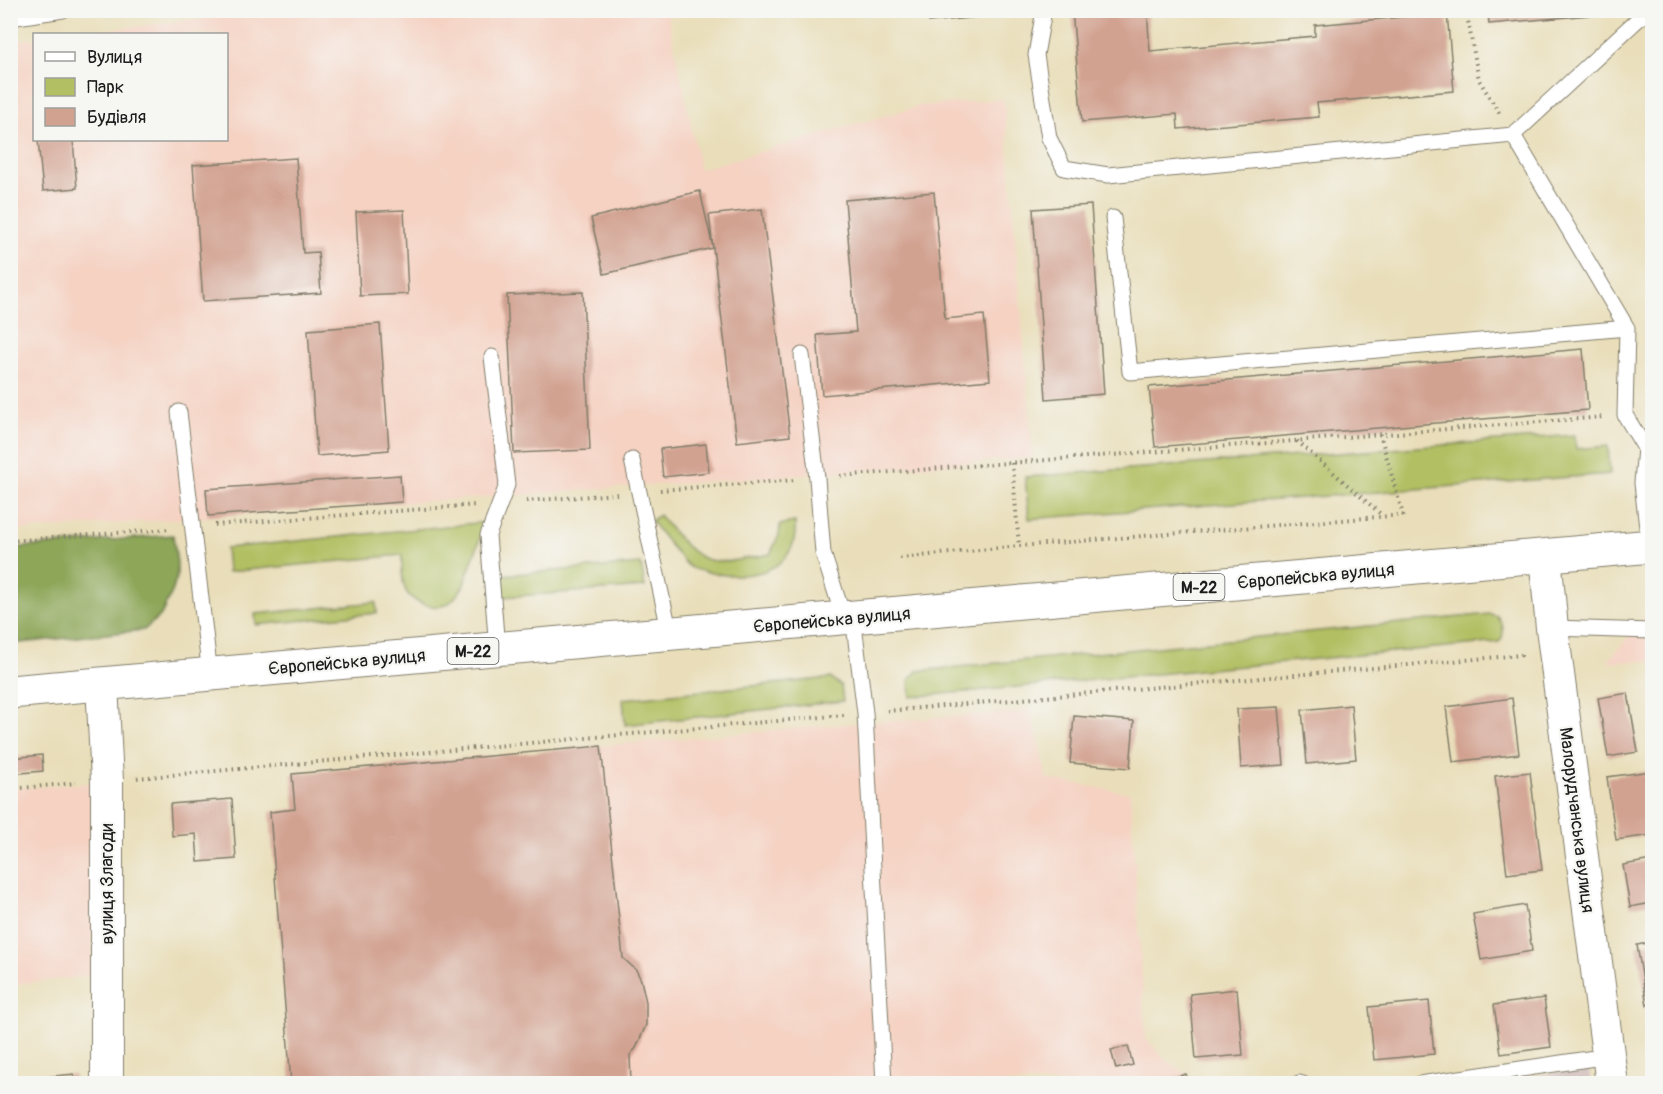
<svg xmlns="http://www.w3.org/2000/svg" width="1663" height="1094" font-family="Pangolin,sans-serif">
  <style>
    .built { fill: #f5d2c2 }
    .industrial { fill: #d1bfbd }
    .green { fill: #b2c063; stroke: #676e40; stroke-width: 1.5 }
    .forest { fill: #8da659; stroke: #54613a; stroke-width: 1.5 }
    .building { fill: #d2a291 }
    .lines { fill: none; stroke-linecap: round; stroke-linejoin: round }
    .service-casing { stroke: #827d6a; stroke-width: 17 }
    .minor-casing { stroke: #827d6a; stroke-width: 34 }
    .trunk-casing { stroke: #827d6a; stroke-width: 35 }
    .path { stroke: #827d6a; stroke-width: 4; stroke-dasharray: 1.5 4.5; stroke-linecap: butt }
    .service { stroke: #fff; stroke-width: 15 }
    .minor { stroke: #fff; stroke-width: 32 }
    .trunk { stroke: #fff; stroke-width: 33 }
    .labels { text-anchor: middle; stroke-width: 4.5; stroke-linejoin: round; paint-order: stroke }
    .shield { fill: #f6f6f2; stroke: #5d5d5c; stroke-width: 1.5 }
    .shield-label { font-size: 16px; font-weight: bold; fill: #1c1c1c }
    .street-label { font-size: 18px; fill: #1c1c1c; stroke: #f6f6f2 }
  </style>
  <rect width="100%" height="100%" fill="#f6f6f2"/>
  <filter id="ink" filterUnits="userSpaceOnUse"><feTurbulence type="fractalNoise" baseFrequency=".0167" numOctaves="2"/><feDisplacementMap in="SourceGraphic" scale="12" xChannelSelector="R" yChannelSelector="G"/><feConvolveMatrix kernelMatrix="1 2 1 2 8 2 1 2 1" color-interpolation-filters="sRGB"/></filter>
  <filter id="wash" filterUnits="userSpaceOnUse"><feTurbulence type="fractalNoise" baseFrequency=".008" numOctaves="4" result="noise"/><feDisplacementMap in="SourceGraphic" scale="24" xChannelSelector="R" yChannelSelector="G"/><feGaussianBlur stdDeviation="1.35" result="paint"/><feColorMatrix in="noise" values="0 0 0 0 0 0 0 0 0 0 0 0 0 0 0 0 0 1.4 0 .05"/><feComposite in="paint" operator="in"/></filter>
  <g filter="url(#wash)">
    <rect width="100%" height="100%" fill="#e9deb9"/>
    <path class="built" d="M280 10 667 11 700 169 919 106 1004 99 1033 458 11 531V41L34 39V140H226V34H71Z
      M1652 608V661L1607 662Z
      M1031 711 1047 779 1130 793 1146 1039 1166 1060 1186 1074 1190 1083H291L270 812 295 809 292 774 846 724Z
      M92 783 93 975 11 985V789Z"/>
    <path class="industrial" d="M1588 1067 1592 1083H1488Z"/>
    <path class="green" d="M1575 435 1576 449 1608 446 1610 474 1029 519 1025 477Z
      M659 515C703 568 704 567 770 554L779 535 780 525 795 522C799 572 751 580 712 573 706 571 695 571 690 567 680 560 660 532 651 521Z
      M486 522 463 587C459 592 454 601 447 604 435 610 415 604 407 593 401 583 402 566 402 555L228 572 226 548Z
      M641 564 645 587 503 597 501 575Z
      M376 602 377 613 256 625 255 614Z
      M1490 614 1497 616C1503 624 1506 634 1499 642L911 697 909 680 917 671Z
      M831 678 841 686 843 701 625 725 623 699Z"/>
    <path class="forest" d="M173 535 177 563V576L173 590 161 615 144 630 11 644V548Z"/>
    <g id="blocks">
      <path class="building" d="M928 10H1010L1011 14 929 22Z
        M1072 10H1147L1150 51 1315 36V25L1447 13 1454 91 1317 103 1319 117 1178 129 1177 114 1082 122Z
        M1488 10H1601V14L1489 24Z
        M38 140H73L77 188 43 191Z
        M296 158 303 253 318 252 321 293 203 301 193 165Z
        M700 191 713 248 709 215 762 209 790 436 737 442 713 248 604 274 591 218Z
        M934 192 945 319 984 315 990 380 822 395 817 335 856 332 845 200Z
        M1091 205 1104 394 1046 399 1033 209Z
        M404 210 408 294 360 296 356 212Z
        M583 292 590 450 514 453 507 295Z
        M380 324 389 450 317 456 308 330Z
        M1583 349 1588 410 1155 447 1149 387Z
        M706 444 709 472 663 477 660 449Z
        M400 475 402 502 208 516 206 489Z
        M1628 693 1638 752 1608 757 1598 698Z
        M1512 698 1519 754 1453 762 1446 707Z
        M1351 705 1356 759 1307 764 1302 710Z
        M1279 707 1284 765 1241 768 1237 709Z
        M1074 716 1134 721 1130 768 1070 763Z
        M601 746 623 958 636 970 641 980 646 1002V1025L636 1048 630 1055 631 1084H291L270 812 295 809 292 774Z
        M42 755 43 771 10 774V758Z
        M1651 771 1652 835 1616 840 1607 777Z
        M1530 772 1542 870 1507 874 1495 776Z
        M232 799 236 859 198 862 196 834 172 836 170 804Z
        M1652 860V903L1630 907 1623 865Z
        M1525 905 1532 951 1481 960 1473 914Z
        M1652 942V1004L1647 1005 1637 945Z
        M1237 989 1243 1055 1196 1059 1190 994Z
        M1544 998 1551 1047 1501 1054 1494 1005Z
        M1429 1001 1434 1054 1374 1060 1369 1007Z
        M1128 1046 1133 1065 1116 1069 1111 1050Z
        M74 1074 75 1084H35L34 1078Z
        M1186 1074 1190 1084H1157V1083Z"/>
    </g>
  </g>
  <g filter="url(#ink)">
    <use href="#blocks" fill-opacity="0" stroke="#827d6a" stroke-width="1.5"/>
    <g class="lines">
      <g class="service-casing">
        <path id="service" d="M1044 10 1036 55 1049 138 1064 168 1108 175 1513 135 1648 10
          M10 18 63 10
          M1513 135 1627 328 1625 415 1645 448 1642 483 1649 546
          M1113 218 1130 372 1627 328
          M802 355 817 478 823 553 845 622
          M492 357 507 485 488 535 497 649
          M179 412 210 675
          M632 460 670 634
          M853 617 865 713 884 1084
          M1552 628 1652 631
          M1299 1083 1303 1084
          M1420 1084 1608 1056"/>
      </g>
      <g class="minor-casing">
        <path id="minor" d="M1545 556 1552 628 1612 1084
          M102 684 107 781V1084"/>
      </g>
      <g class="trunk-casing">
        <path id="trunk" d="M10 692 1652 546"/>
      </g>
      <path class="path" d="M1466 10 1479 80 1500 114
        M1297 441 1383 516
        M1012 463 1019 546
        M840 476 1604 417
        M660 490 796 480
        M526 501 617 494
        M215 525 476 505
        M10 541 171 529
        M900 558 1019 546 1403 515 1380 434
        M887 711 1521 655 1524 652
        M137 778 844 715
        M10 789 76 783"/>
      <use href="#service" class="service"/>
      <use href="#minor" class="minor"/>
      <use href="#trunk" class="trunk"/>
    </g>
  </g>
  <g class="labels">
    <g class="shield">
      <rect x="1173.5" y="574" width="51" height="26" rx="4.5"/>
      <rect x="447.5" y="638" width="51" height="26" rx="4.5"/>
    </g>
    <g class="shield-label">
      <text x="1199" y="593">М-22</text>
      <text x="473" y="657">М-22</text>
    </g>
    <g class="street-label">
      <text transform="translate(1316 576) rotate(-5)" y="6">Європейська вулиця</text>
      <text transform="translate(832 620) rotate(-5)" y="6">Європейська вулиця</text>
      <text transform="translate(347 662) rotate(-5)" y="6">Європейська вулиця</text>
      <text transform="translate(1577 820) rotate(83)" y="6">Малорудчанська вулиця</text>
      <text transform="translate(107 884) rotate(-90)" y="6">вулиця Злагоди</text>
    </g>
  </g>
  <rect width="1663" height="1094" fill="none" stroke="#f6f6f2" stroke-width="36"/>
  <rect x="33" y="33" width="195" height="108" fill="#f6f6f2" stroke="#9f9f9c" stroke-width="1.5"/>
  <rect x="45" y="52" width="30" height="9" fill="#ffffff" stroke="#9f9f9c" stroke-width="1.5"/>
  <text x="87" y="63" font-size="18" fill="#1c1c1c">Вулиця</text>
  <rect x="45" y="78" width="30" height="18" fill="#b2c063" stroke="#9f9f9c" stroke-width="1.5"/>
  <text x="87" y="93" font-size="18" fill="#1c1c1c">Парк</text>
  <rect x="45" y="108" width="30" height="18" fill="#d2a291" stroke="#9f9f9c" stroke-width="1.5"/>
  <text x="87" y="123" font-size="18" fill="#1c1c1c">Будівля</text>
</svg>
